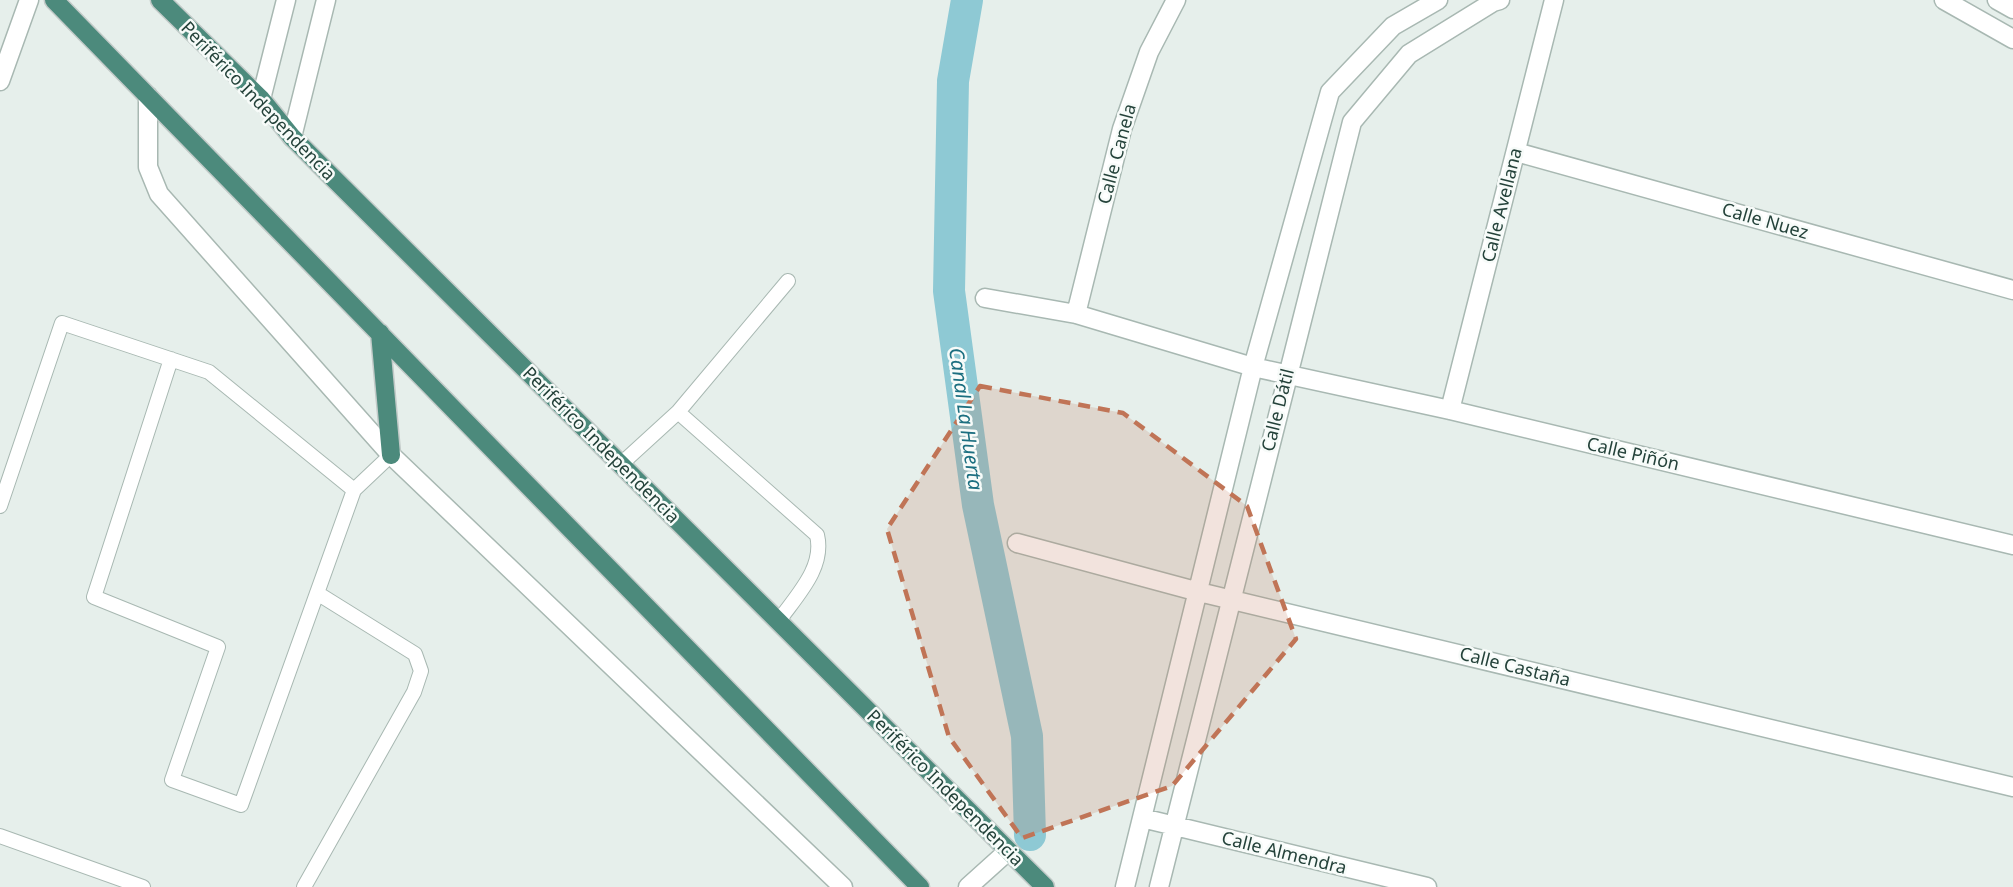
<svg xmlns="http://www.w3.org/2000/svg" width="2013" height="887" font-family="'Noto Sans',sans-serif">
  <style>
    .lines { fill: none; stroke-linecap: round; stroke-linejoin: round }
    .canal { stroke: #8ec9d4; stroke-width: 32 }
    .service-casing { stroke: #a8b8b2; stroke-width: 16 }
    .minor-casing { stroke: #a8b8b2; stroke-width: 21 }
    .trunk-casing { stroke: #c2cac8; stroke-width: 21 }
    .service { stroke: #fff; stroke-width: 14 }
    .minor { stroke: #fff; stroke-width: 18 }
    .trunk { stroke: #4c8a7c; stroke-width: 18 }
    .marked { fill: #c07456; fill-opacity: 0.2; stroke: #c07456; stroke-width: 4.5; stroke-dasharray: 12 8; stroke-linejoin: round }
    .labels { text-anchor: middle; stroke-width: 5; stroke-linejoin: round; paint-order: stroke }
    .street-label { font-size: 18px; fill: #24423a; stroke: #f7fbf9 }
    .water-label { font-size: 20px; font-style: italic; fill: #1c6f80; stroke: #f7fbf9 }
  </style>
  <rect width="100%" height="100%" fill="#e6efeb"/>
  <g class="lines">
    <path class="canal" d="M967 0 953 81 949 291 978 505 1027 736 1030 835"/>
    <g class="service-casing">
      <path id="service" d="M171 359 94 597 218 647 172 780 241 805 354 490 391 455
        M678 412 817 535C825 568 796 596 778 622
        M620 465 678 412 788 281
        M0 506 62 323 209 372 354 490
        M0 836 143 887
        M304 887 414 692 421 671 415 654 317 593"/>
    </g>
    <g class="minor-casing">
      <path id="minor" d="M1944 0 2013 39
        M1997 0 2013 9
        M0 81 29 0
        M148 96V167L159 194 391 455 843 887
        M261 99 286 0
        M292 137 326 0
        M1516 152 2013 290
        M985 298 1076 314 1253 367 1450 410 2013 545
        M1076 314 1122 129 1149 52 1176 0
        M1450 410 1554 0
        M1017 543 1199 592 2013 787
        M1142 818 1427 887
        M968 887 1008 851
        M1125 887 1253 367 1330 92 1393 26 1438 0
        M1159 887 1352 122 1409 54 1493 2 1500 0"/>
    </g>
    <g class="trunk-casing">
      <path id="trunk" d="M54 0 920 887
        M160 0 261 99 292 137 1045 887
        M380 333 391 455"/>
    </g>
    <use href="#service" class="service"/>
    <use href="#minor" class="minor"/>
    <use href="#trunk" class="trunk"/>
  </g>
  <path class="marked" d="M980 386 1123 413 1247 506 1296 639 1172 786 1022 838 949 737 887 529Z"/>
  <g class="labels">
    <g class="street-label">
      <text transform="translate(258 101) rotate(46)" y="6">Periférico Independencia</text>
      <text transform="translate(1117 154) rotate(-75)" y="6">Calle Canela</text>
      <text transform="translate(1502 205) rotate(-76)" y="6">Calle Avellana</text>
      <text transform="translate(1765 221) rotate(16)" y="6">Calle Nuez</text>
      <text transform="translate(1278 410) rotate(-76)" y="6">Calle Dátil</text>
      <text transform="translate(601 445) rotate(45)" y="6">Periférico Independencia</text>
      <text transform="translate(1633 454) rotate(13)" y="6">Calle Piñón</text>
      <text transform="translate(1515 667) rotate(14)" y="6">Calle Castaña</text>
      <text transform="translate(945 788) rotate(45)" y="6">Periférico Independencia</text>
      <text transform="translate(1284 853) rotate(14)" y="6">Calle Almendra</text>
    </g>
    <g class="water-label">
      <text transform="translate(966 419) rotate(82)" y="7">Canal La Huerta</text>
    </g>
  </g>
</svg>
